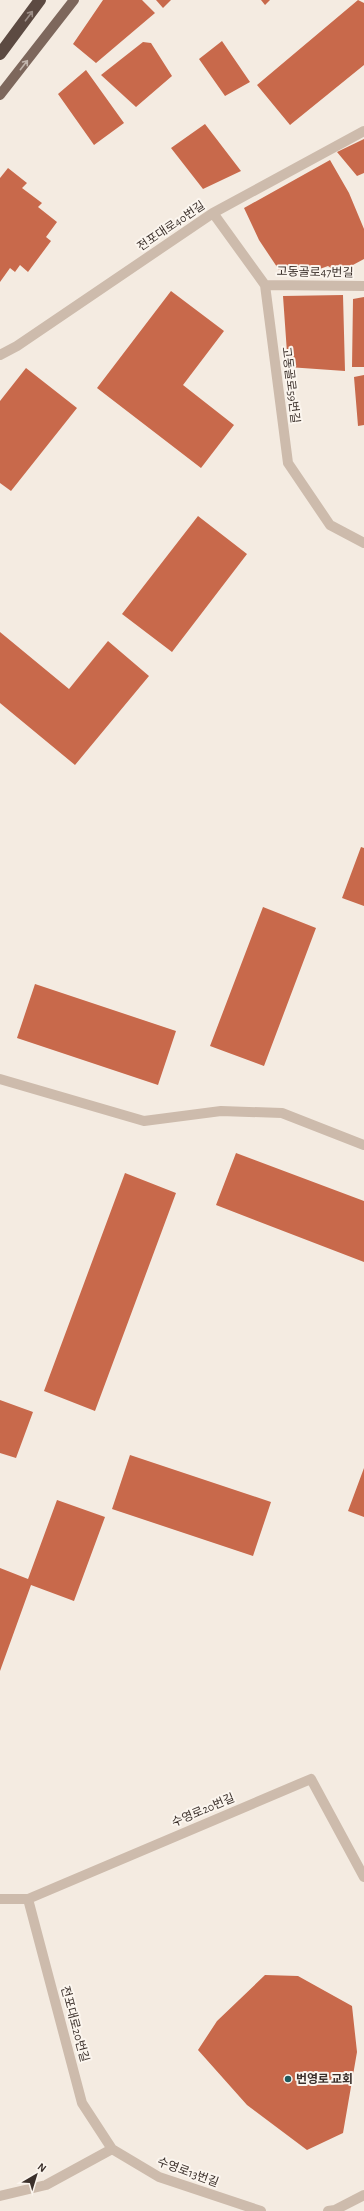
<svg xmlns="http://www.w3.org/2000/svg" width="364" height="2211" font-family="'Alegreya Sans','Noto Sans KR',sans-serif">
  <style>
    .building { fill: #c8694b }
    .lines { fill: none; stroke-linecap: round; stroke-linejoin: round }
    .street { stroke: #cdbbac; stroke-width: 10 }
    .primary { stroke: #7d675c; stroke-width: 10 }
    .highway { stroke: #5c4a42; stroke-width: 12 }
    .oneway { stroke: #9c8e87 }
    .oneway2 { stroke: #c2b5ac }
    .poi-dot { fill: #1f5a5e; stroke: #fbf5ee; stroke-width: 1.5 }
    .labels { text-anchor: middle; stroke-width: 4; stroke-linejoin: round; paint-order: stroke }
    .street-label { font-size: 12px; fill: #3b302b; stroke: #fbf5ee }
    .poi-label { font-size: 12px; font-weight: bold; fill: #3b302b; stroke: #fbf5ee; text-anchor: start }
  </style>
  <rect width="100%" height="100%" fill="#f4ebe1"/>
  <path class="building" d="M103 0H142L155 13 96 63 73 44Z
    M156 0H171L163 8Z
    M261 0H270L265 5Z
    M358 0 364 3V65L290 125 257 85Z
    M222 41 250 82 225 96 199 59Z
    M143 42 151 43 172 76 136 107 101 75Z
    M86 70 124 123 94 145 58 94Z
    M205 124 241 171 203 189 171 148Z
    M364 139V173L357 176 337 152Z
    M330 160 349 193 364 229V259L338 273 328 266 303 275 283 276 259 240 244 208Z
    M8 168 27 183 22 188 42 203 38 207 57 222 46 237 51 241 28 272 20 265 15 272 10 268 0 282V178Z
    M171 291 224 331 183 385 234 425 201 468 97 388Z
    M343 295 345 371 288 367 283 296Z
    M364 297V367H352L353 299Z
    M26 368 77 408 11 491 0 483V401Z
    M364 375V425L358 426 354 377Z
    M198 516 247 554 172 652 122 614Z
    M0 632 69 689 108 641 149 676 75 765 0 703Z
    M361 847 364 848V906L342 898Z
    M263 907 316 928 264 1066 210 1046Z
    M35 984 176 1031 158 1085 17 1038Z
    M236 1153 364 1201V1262L216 1205Z
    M125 1173 176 1193 95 1411 44 1391Z
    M0 1400 33 1412 16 1458 0 1453Z
    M130 1455 271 1502 253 1556 112 1509Z
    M364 1468V1517L348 1511Z
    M57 1500 105 1517 74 1601 31 1585 0 1671V1568L28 1579Z
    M265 1975 298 1976 352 2006 357 2052 343 2133 307 2150 247 2105 198 2050 217 2021Z"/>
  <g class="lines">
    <path class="street" d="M213 213 265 285 288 463 330 525 364 543
      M265 285 364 286
      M0 355 17 346 213 213 364 131
      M0 1079 144 1121 221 1111 282 1113 364 1145
      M0 1899H28L311 1779 364 1877
      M28 1899 82 2103 112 2149
      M0 2196 46 2185 112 2149 159 2177 261 2211
      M328 2211 335 2210 364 2195"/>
    <path class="primary" d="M0 95 74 0"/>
    <path class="highway" d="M0 54 40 0"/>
  </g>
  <defs><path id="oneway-shaft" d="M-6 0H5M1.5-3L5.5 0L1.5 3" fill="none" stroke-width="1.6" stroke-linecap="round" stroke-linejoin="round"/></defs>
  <use class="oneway" href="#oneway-shaft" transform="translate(29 16) rotate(-53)"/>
  <use class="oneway2" href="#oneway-shaft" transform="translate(24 65) rotate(-52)"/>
  <circle class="poi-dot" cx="288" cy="2079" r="4"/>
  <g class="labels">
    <g class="street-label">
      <text transform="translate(171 226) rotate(-34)" y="4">전포대로40번길</text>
      <text transform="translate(315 272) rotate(1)" y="4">고동골로47번길</text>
      <text transform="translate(291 385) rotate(83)" y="4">고동골로59번길</text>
      <text transform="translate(203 1810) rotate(-23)" y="4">수영로20번길</text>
      <text transform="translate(75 2024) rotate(75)" y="4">전포대로20번길</text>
      <text transform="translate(188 2172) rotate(20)" y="4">수영로13번길</text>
    </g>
    <g class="poi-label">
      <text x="296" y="2083">번영로 교회</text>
    </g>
  </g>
  <g transform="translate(36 2175) rotate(38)" stroke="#fbf5ee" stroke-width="3" paint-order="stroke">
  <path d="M0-3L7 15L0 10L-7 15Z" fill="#3b302b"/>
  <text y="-6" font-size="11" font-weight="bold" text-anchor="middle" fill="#3b302b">N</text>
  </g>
</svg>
